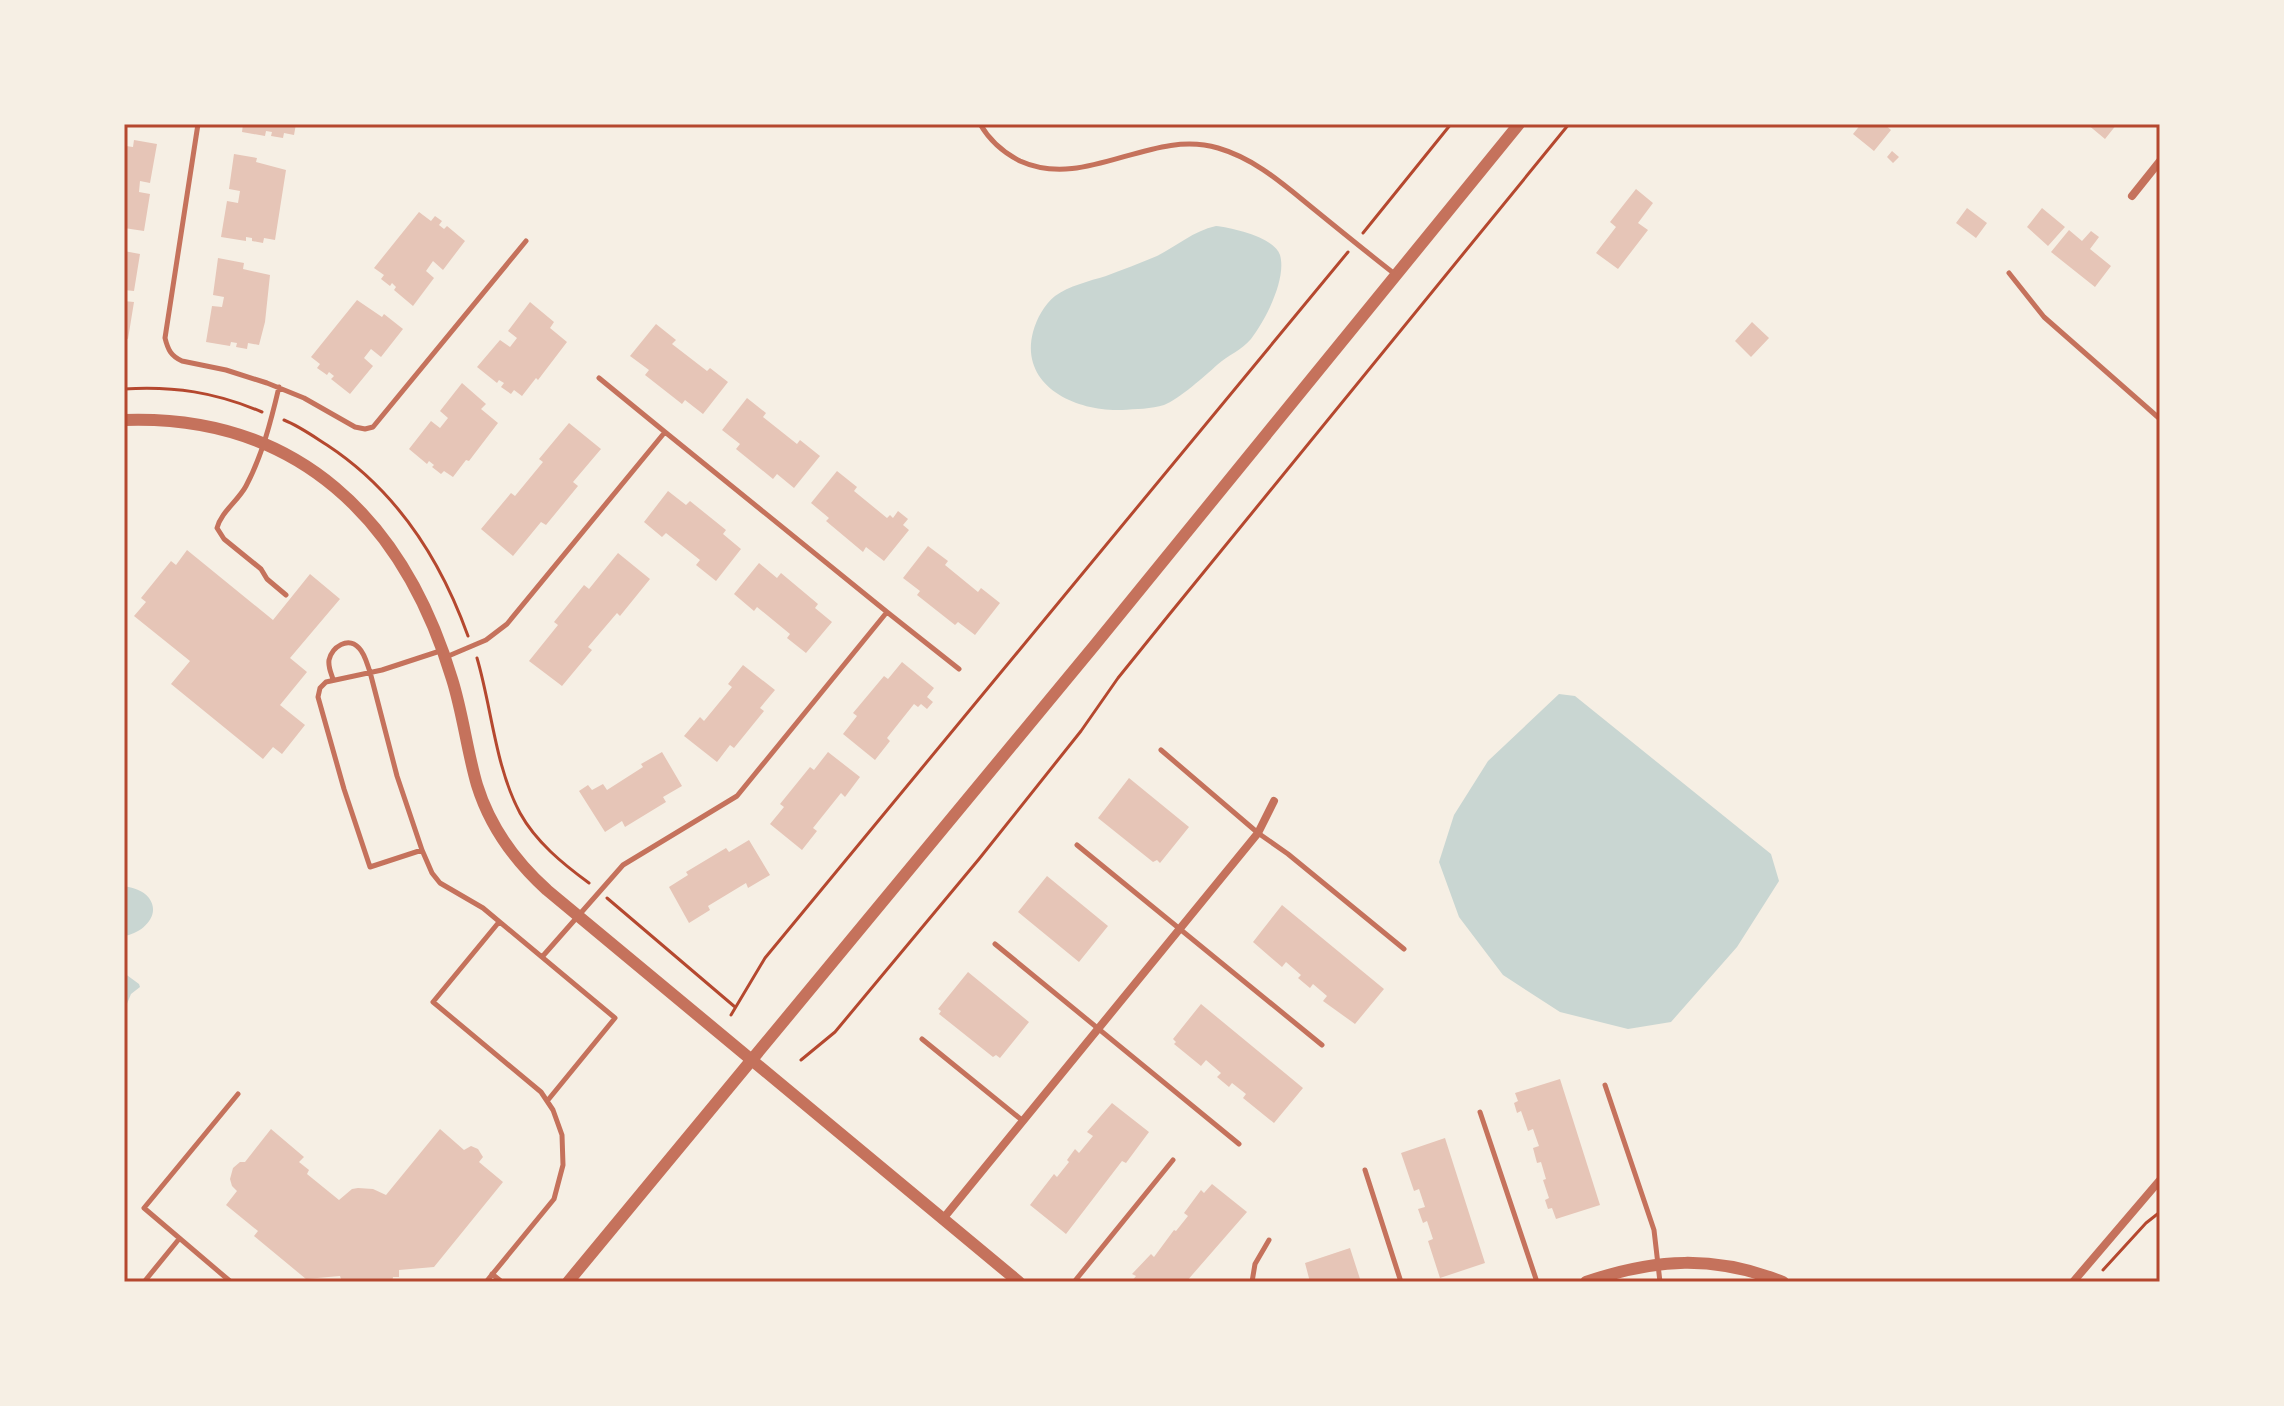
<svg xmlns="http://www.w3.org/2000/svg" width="2284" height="1406" font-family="'DM Sans',sans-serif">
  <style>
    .water { fill: #c9d6d2 }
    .building { fill: #e6c5b7 }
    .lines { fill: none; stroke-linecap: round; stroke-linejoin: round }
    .path { stroke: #b5482f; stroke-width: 3 }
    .service { stroke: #c5725c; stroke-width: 5 }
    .minor { stroke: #c5725c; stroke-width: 8 }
    .tertiary { stroke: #c5725c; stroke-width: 12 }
    .neatline { fill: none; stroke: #b5482f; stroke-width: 3 }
  </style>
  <rect width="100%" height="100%" fill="#f6efe4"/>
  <path class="water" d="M1216 226C1233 228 1274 237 1280 255 1287 279 1265 321 1251 339 1242 350 1228 355 1217 365 1206 375 1178 400 1164 405 1152 409 1135 409 1122 410 1076 412 1019 386 1033 332 1037 318 1044 305 1055 296 1069 286 1089 281 1106 276 1122 270 1140 263 1157 256 1177 246 1193 231 1216 226Z
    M1559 694 1575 696 1771 854 1779 881 1737 947 1671 1022 1628 1029 1560 1012 1503 975 1459 917 1439 862 1454 815 1488 761Z
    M124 886C133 888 143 890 149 898 162 916 141 934 124 936Z
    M124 973 139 984 140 987 131 994 124 1011Z"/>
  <path class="building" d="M243 124H296L294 135 284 133 283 138 271 136 272 132 266 131 265 136 242 132Z
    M1861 124H1884L1891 130 1874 151 1853 134Z
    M2087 124H2117L2105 139Z
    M134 140 157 144 150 183 140 181 139 192 150 194 144 231 124 228V142H127L126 146 133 147Z
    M1892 151 1899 157 1893 163 1887 157Z
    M234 154 257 158 256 162 286 170 275 240 264 238 263 243 252 241V238L246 237V241L221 237 227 201 238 203 240 191 229 189Z
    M1636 189 1653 203 1638 223 1648 230 1618 269 1596 253 1616 227 1610 222Z
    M1967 208 1987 223 1976 238 1956 223Z
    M2042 208 2065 227 2048 246 2027 227Z
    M419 212 431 221 435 216 442 221 439 225 444 229 447 226 465 241 443 270 433 261 426 271 434 278 413 306 394 290 396 287 392 283 390 286 381 279 384 275 374 268Z
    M2069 230 2082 241 2091 231 2099 237 2090 249 2111 266 2095 287 2051 252Z
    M124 251 140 254 134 291 124 290Z
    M218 258 244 263 243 269 270 275 265 322 259 345 248 343 247 349 236 347 237 343 231 342 230 346 206 342 212 306 222 307 224 297 213 295Z
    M357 300 382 317 384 314 403 329 381 357 371 349 364 358 373 366 350 394 331 379 334 376 329 372 327 375 317 368 320 364 311 357Z
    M124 301 134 302 128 339 124 338Z
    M530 302 554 322 550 328 567 342 538 380 536 378 522 396 514 390 511 394 501 387 504 383 499 380 497 383 477 367 500 340 510 347 517 338 508 331Z
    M1752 322 1769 338 1751 357 1735 341Z
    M656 324 676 340 672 344 707 371 710 368 728 382 703 414 685 400 682 404 645 375 649 370 630 356Z
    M462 383 486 404 481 409 498 423 469 461 466 460 453 477 444 471 441 474 432 467 434 465 429 461 427 464 409 449 431 421 440 428 448 418 440 411Z
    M747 398 766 413 763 417 797 444 800 440 820 456 794 488 777 474 773 479 736 449 740 444 722 430Z
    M569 423 601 449 573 482 578 486 546 525 541 522 513 556 481 529 511 493 515 496 543 462 539 459Z
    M837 471 857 487 854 491 887 518 890 515 893 518 898 511 908 519 903 525 909 530 884 561 866 547 863 552 826 521 829 518 811 503Z
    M668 491 686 505 690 501 726 530 723 534 741 549 716 581 696 565 700 560 666 533 662 537 644 522Z
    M928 546 948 561 945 565 978 592 981 588 1000 603 975 635 958 622 955 625 917 595 920 591 903 578Z
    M187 550 273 620 310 574 340 599 290 658 307 672 280 705 305 725 282 754 273 747 263 759 171 684 190 661 134 616 146 602 141 598 171 561 176 565Z
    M618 553 650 579 620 616 617 613 588 647 592 650 562 686 529 661 558 625 554 622 584 585 589 589Z
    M759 563 777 578 781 573 818 604 815 608 832 622 806 653 787 638 790 634 757 607 754 611 734 594Z
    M902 662 934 688 927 697 933 702 927 709 921 704 918 707 914 704 887 738 890 741 875 760 843 734 857 716 853 713 884 676 888 679Z
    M743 665 775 690 760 708 764 711 734 748 730 745 717 762 684 736 700 717 704 721 732 687 728 684Z
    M662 752 682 786 663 797 666 802 625 827 622 821 605 832 579 791 588 785 592 790 603 784 607 790 643 767 641 764Z
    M828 752 860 777 845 797 841 793 813 828 817 831 802 850 770 824 784 807 780 804 810 767 814 770Z
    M1129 778 1189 827 1160 863 1157 860 1153 862 1098 818Z
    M749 840 770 875 748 888 746 883 708 906 710 910 689 923 669 887 688 875 686 872 726 848 729 852Z
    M1047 876 1108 926 1079 962 1018 912Z
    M1282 905 1384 989 1355 1024 1323 1001 1327 996 1313 984 1310 988 1298 978 1301 975 1286 962 1282 967 1253 942Z
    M968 972 1029 1022 1000 1058 996 1055 993 1057 939 1014 941 1011 938 1009Z
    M1201 1004 1303 1088 1274 1123 1243 1098 1246 1094 1232 1083 1229 1087 1217 1077 1221 1073 1206 1060 1201 1066 1174 1044 1176 1042 1173 1039Z
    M1560 1079 1600 1205 1556 1219 1552 1208 1548 1209 1545 1200 1549 1198 1543 1180 1546 1179 1541 1162 1537 1163 1533 1148 1539 1146 1533 1129 1528 1131 1521 1111 1517 1113 1514 1103 1518 1101 1515 1093Z
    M1112 1103 1149 1132 1126 1163 1122 1161 1066 1234 1030 1205 1054 1174 1057 1177 1069 1162 1067 1160 1075 1149 1079 1153 1093 1136 1087 1132Z
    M271 1129 304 1157 299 1162 309 1170 307 1174 339 1200 352 1189 358 1188 373 1189 386 1195 440 1129 464 1150 471 1146 478 1149 483 1157 479 1162 503 1182 434 1267 399 1270V1277H393L392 1282H342L340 1276 306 1279 254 1236 258 1231 226 1205 237 1191 232 1186 230 1179 233 1168 240 1162H245Z
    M1445 1138 1485 1263 1440 1278 1428 1241 1433 1239 1427 1221 1423 1223 1418 1209 1425 1207 1419 1189 1414 1191 1401 1153Z
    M1212 1184 1247 1212 1186 1282H1131L1136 1276 1132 1274 1151 1254 1154 1257 1174 1230 1176 1231 1188 1216 1184 1213 1201 1190 1204 1193Z
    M1350 1248 1361 1282H1310L1305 1263Z"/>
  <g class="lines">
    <path class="path" d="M1363 233 1451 124
      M124 389C174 386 215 392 262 412
      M284 420C299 426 313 436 327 445 397 491 440 558 468 636
      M477 658C492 709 495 766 520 813 536 842 563 864 589 883
      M607 898 735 1007
      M731 1015 765 958 1348 252
      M801 1060 835 1032 979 859 1081 731 1118 678 1168 616 1569 124
      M2103 1270 2146 1223 2160 1212"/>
    <path class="service" d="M198 124 165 338C168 350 171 356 182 361L226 370 267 383 304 398 355 427 365 429 373 427 526 241
      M980 124C990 141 1002 152 1020 161 1086 191 1151 128 1218 148 1256 159 1284 185 1315 210 1342 232 1369 254 1396 275
      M2009 273 2044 317 2160 419
      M599 378 665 432
      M279 387C271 421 262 456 246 486 238 501 221 512 217 528L224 539 261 569 267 579 286 595
      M887 612 959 669
      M440 651 382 670 326 682 320 688 318 697 344 789 370 867 422 850 432 873 440 883 483 908 615 1018 548 1100
      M446 657 486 640 507 624 665 432 887 612 737 796 623 865 542 957
      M333 679C331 673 328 667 329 660 332 647 348 636 359 648 365 654 367 664 370 672L397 776 422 850
      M1161 750 1258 833 1288 854 1404 949
      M1077 845 1322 1045
      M995 944 1239 1144
      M922 1039 1023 1121
      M1605 1085 1654 1230 1660 1282
      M1480 1112 1537 1282
      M1365 1170 1401 1282
      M492 1274 502 1282
      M144 1282 179 1239
      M231 1282 144 1208 238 1094
      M486 1282 554 1199 563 1165 562 1135 553 1110 541 1092 433 1002 499 922
      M1074 1282 1173 1160
      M1252 1282 1255 1264 1269 1240"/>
    <path class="minor" d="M2132 196 2160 161
      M942 1220 1258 833 1274 801
      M2073 1282 2160 1180"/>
    <path class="tertiary" d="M124 420C298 414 404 520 452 679 463 714 467 751 477 785 490 827 515 861 547 890L1019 1282
      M568 1282 1094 646 1519 124
      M1586 1282C1655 1258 1715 1255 1783 1282"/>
  </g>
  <rect width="2284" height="1406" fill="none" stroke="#f6efe4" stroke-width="252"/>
  <rect x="126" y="126" width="2032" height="1154" class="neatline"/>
</svg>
